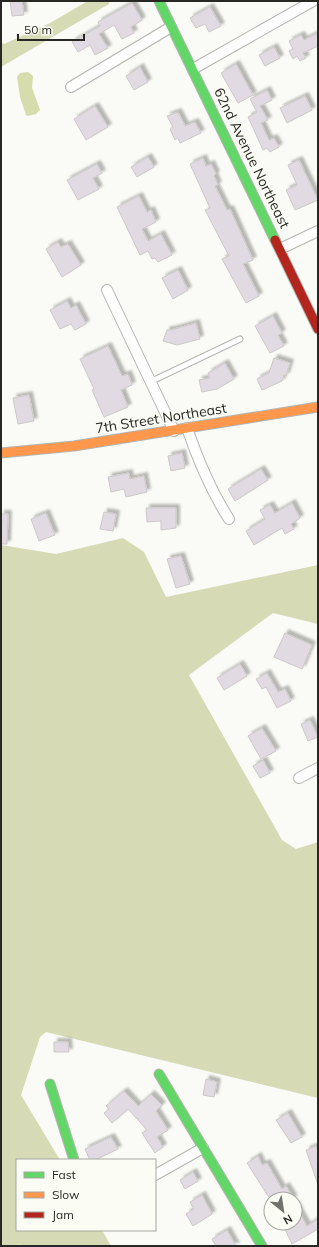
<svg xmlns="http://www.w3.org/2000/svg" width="319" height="1247" font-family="Mulish,sans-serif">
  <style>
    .forest { fill: #d6dbb5 }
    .water { fill: #d6dcac }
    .building { fill: #e2dae2; stroke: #cac9c8; filter: url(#shadow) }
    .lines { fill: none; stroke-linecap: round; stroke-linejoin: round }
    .lane-casing { stroke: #b4b5b1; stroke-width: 7 }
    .street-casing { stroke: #b4b5b1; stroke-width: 12 }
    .fast-casing { stroke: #b4b5b1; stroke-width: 11 }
    .slow-casing { stroke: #b4b5b1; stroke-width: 11 }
    .jam-casing { stroke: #b4b5b1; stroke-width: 11 }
    .lane { stroke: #fefefe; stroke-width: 5 }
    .street { stroke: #fefefe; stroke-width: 10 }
    .fast { stroke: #63d668; stroke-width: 9 }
    .slow { stroke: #ff974d; stroke-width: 9 }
    .jam { stroke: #b3261e; stroke-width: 9 }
    .labels { text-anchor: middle; stroke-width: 3; stroke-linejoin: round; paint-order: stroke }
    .street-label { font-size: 14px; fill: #272724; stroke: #fbfcf4 }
  </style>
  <defs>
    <filter id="shadow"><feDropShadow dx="3.5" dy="-3.5" stdDeviation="1" flood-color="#0004"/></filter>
  </defs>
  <rect width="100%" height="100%" fill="#fafaf6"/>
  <path class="forest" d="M88 1H109V4L1 67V42L4 44 50 23Z
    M123 538 144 552 166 597 318 565V624L273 613 189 675 282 840 296 849 318 842V1098L46 1032 40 1037 21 1095 60 1160H17V1230H102L111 1246H27C17 1243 10 1246 1 1246V545L56 554Z"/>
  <path class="water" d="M28 72 33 76 32 88 40 110 36 114 28 116 26 115 20 97 17 77 20 73Z"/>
  <path class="building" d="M10 1H22L24 15 12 16Z
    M132 3 142 20 131 27 134 33 122 39 114 25 99 34 108 48 95 55 90 45 78 52 72 42 100 26 98 22Z
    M210 7 221 26 209 32 205 24 196 28 190 18Z
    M318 33V46L303 53 306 58 300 61 297 56 293 59 289 51 293 49 289 41 301 35 304 40Z
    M274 47 280 58 265 66 259 55Z
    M236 64 253 95 238 103 221 73Z
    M140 67 148 82 134 90 126 76Z
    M267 90 272 100 260 106 268 120 261 123 269 140 274 138 279 147 270 152 267 148 263 150 248 117 257 112 250 99Z
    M305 96 312 110 287 123 280 108Z
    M95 106 108 127 86 140 74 119Z
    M178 112 185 126 195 122 201 133 180 143 178 138 175 140 170 129 173 127 167 116Z
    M148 157 154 167 137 177 131 167Z
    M203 158 206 166 211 164 216 174 214 176 218 185 215 186 227 210 230 209 253 260 243 264 259 296 246 303 222 259 229 256 205 210 210 208 190 164Z
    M299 160 318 200 295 210 286 190 297 185 288 165Z
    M97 164 102 173 93 178 99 189 78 200 67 180Z
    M139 196 147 212 151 210 156 222 142 229 148 241 161 234 172 255 158 262 155 258 152 259 148 251 140 255 117 207Z
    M58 242 61 247 68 244 81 265 62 277 46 249Z
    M178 270 188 290 173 299 162 278Z
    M67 301 71 308 76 305 86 324 75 330 71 324 60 329 50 310Z
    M273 316 282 333 278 335 284 346 270 353 255 326Z
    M196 323 200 339 177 345 163 341 167 330H171Z
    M108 346 122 376 128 374 132 385 121 390 128 407 104 417 92 390 94 389 80 359Z
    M274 358 290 363 286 376 284 375 282 381 262 390 257 379 269 373Z
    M225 363 234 379 217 389 202 392 199 380 210 378 208 373Z
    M29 395 34 421 18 424 13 398Z
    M182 453 185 468 171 471 168 456Z
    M261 469 268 480 235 501 228 489Z
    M129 473 130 479 144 476 147 492 126 497 124 489 111 492 108 477Z
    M292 503 300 518 291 524 294 529 285 534 282 528 254 545 246 531 265 519 260 510 270 505 275 513Z
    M146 508H176V528L161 530V521L147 522Z
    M104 512 116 514 113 531 100 529Z
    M46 513 55 535 39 541 31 519Z
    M1 514H8L7 544H1Z
    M181 556 190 584 176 588 167 559Z
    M285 633 312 645 302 669 274 657Z
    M240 664 247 676 224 690 217 678Z
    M267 673 278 692 285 689 291 701 277 708 266 687 262 689 256 679Z
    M310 720 318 737 308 741 301 724Z
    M262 728 276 751 261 759 248 736Z
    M263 760 270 773 260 778 253 766Z
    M54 1042H68L69 1052H54Z
    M206 1079 217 1082 214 1097 203 1095Z
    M124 1091 138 1106 151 1094 162 1105 156 1111 168 1130 157 1137 163 1147 155 1153 142 1133 147 1130 128 1109 112 1123 104 1113 109 1109 106 1106Z
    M288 1113 302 1137 291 1143 276 1120Z
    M111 1137 118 1149 95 1160H90L85 1149Z
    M316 1146 318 1152 317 1182 306 1150Z
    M258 1156 262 1165 267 1163 282 1189 286 1186 294 1199H270L247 1163Z
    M193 1172 198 1181 185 1189 180 1180Z
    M202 1195 212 1214 193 1226 186 1214 194 1209 190 1202Z
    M295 1204 307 1226 318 1219V1229L292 1244 283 1225 287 1223H295Z
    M227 1230 236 1246H216L212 1239Z"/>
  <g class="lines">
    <g class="lane-casing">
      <path id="lane" d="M152 381 240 339"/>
    </g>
    <g class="street-casing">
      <path id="street" d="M193 69 313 1
        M71 87 171 27
        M280 249 318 231
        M107 290 174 431
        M187 428C198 460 211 491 229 519
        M299 778 318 768
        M155 1175 203 1148"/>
    </g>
    <g class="fast-casing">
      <path id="fast" d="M159 1 275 240
        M159 1074 262 1246
        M50 1084 74 1160"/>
    </g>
    <g class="slow-casing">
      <path id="slow" d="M1 453 74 446 318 407"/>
    </g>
    <g class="jam-casing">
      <path id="jam" d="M275 240 318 329"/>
    </g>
    <use href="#lane" class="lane"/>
    <use href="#street" class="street"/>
    <use href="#fast" class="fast"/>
    <use href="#slow" class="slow"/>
    <use href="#jam" class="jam"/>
  </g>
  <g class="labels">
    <g class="street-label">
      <text transform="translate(252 158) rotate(64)" y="5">62nd Avenue Northeast</text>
      <text transform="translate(161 418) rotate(-9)" y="5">7th Street Northeast</text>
    </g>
  </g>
  <rect width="319" height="1247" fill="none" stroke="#272724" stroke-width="4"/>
  <rect x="16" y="1159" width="140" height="72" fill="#fbfcf4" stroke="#a6a7a1"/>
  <rect x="24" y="1172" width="20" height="6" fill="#63d668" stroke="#a6a7a1"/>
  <text x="52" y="1179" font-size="12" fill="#272724">Fast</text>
  <rect x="24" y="1192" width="20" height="6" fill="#ff974d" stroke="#a6a7a1"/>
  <text x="52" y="1199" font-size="12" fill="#272724">Slow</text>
  <rect x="24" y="1212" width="20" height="6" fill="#b3261e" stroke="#a6a7a1"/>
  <text x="52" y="1219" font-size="12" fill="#272724">Jam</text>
  <g transform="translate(283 1211) rotate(150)"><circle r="19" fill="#fbfcf4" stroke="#a6a7a1"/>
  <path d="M0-3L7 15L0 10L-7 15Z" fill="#71716e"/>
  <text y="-6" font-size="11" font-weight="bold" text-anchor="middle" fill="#272724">N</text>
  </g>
  <path d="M18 34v6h66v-6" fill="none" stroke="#272724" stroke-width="2"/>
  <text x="24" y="34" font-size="12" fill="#272724" stroke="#fbfcf4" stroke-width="3" paint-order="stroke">50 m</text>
</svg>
